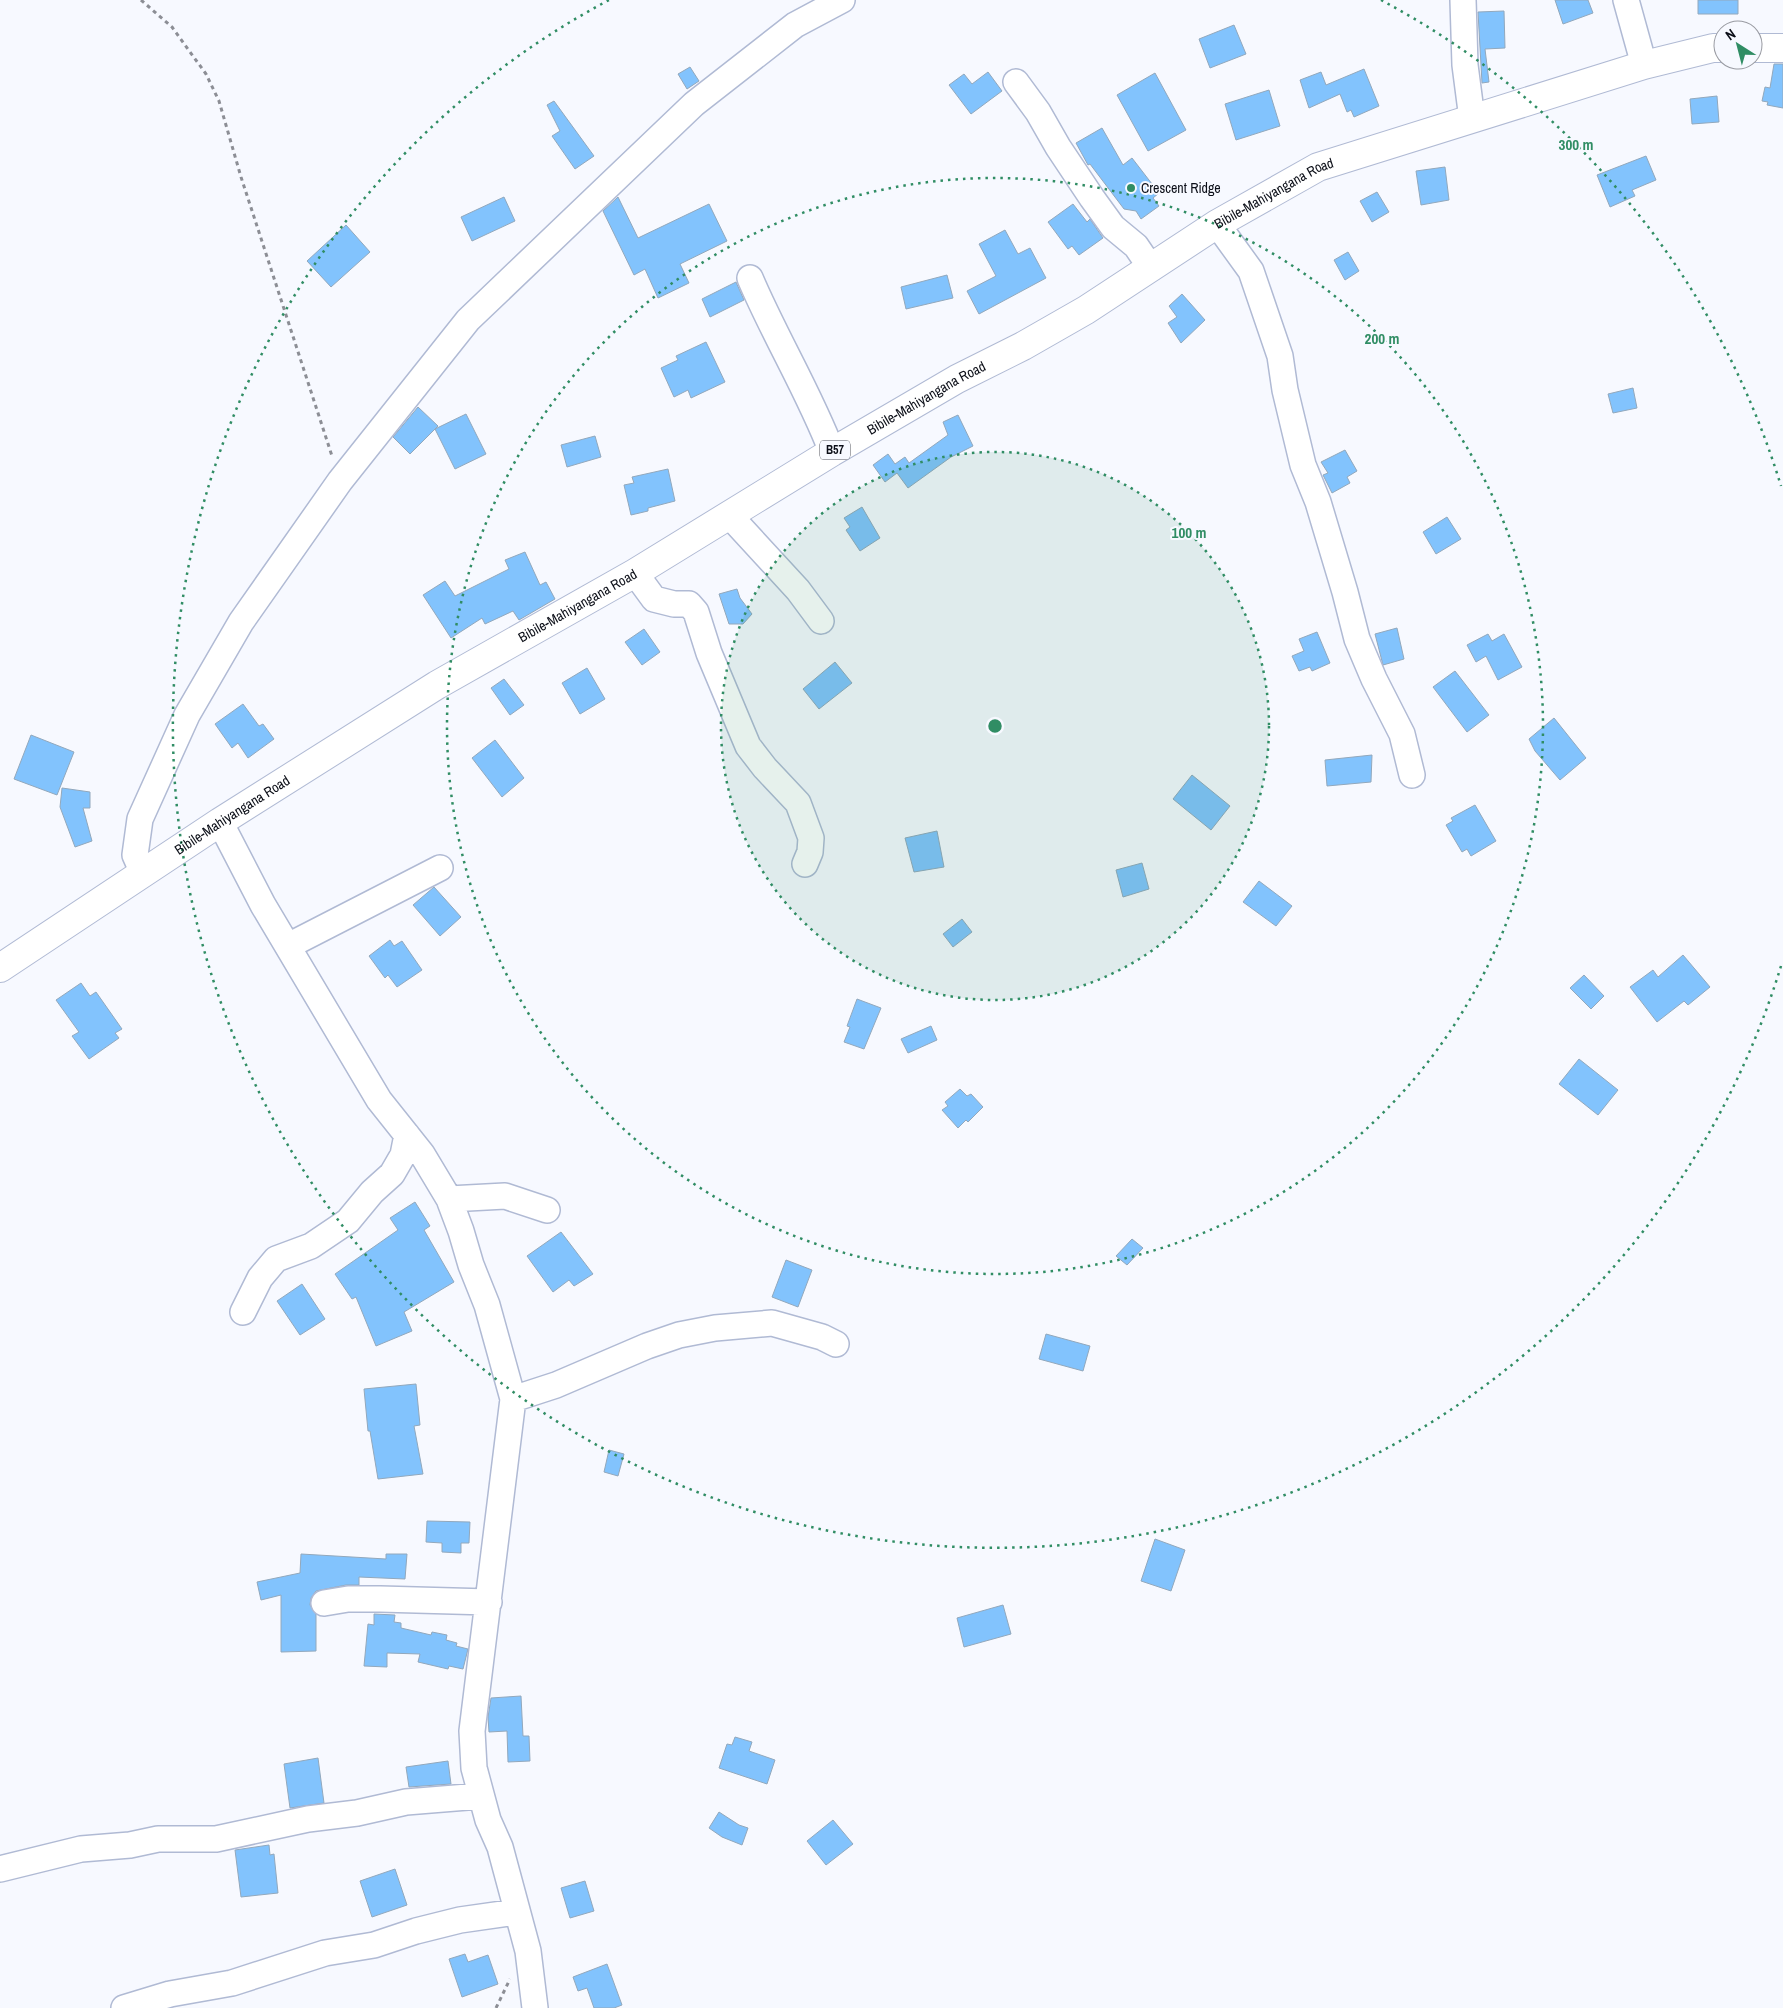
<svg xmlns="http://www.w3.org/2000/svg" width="1783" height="2008" font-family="'Archivo Narrow',sans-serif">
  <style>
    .building { fill: #82c3fd; stroke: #92a8bc }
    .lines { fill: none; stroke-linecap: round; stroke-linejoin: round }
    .minor-casing { stroke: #b0bad4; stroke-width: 28 }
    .major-casing { stroke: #b0bad4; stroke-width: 30 }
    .path { stroke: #8c8e95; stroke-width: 3; stroke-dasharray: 4 4; stroke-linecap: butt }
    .minor { stroke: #fff; stroke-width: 25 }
    .major { stroke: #fff; stroke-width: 28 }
    .ring { fill: none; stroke: #308d64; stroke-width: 2.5; stroke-dasharray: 2.5 5 }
    .poi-dot { fill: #308d64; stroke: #f7f9ff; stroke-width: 2 }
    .labels { text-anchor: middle; stroke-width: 4; stroke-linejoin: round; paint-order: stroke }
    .shield { fill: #f7f9ff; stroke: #52545d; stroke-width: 1 }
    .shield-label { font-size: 12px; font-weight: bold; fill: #0b0e17 }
    .poi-label { font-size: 14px; fill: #0b0e17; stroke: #f7f9ff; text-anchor: start }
    .street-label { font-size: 14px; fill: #0b0e17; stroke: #f7f9ff }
    .centre { fill: #308d64; stroke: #f7f9ff; stroke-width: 2.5 }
    .ring-label { font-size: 15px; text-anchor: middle; font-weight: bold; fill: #308d64; stroke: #f7f9ff; stroke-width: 4; stroke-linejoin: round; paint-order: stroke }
  </style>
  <rect width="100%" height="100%" fill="#f7f9ff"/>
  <path class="building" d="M1555 0H1588L1593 13 1563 24Z
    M1698 0H1738V14H1698Z
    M1504 11 1505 48 1485 49 1489 82 1482 83 1478 12Z
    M1234 25 1246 54 1210 68 1199 39Z
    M1774 64H1783V108L1767 105 1768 102 1762 101 1765 87 1770 88Z
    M690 67 699 81 687 89 678 74Z
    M1364 69 1379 106 1354 117 1351 110 1347 112 1340 94 1309 108 1300 80 1321 72 1326 85Z
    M988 72 1002 91 971 114 949 85 964 74 972 84Z
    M1155 73 1186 130 1148 151 1117 95Z
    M1269 90 1280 126 1236 140 1225 104Z
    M1717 96 1719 122 1692 124 1690 99Z
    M554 101 594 156 575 169 552 136 560 131 547 105Z
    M1102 128 1123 165 1132 158 1159 193 1153 198 1159 206 1141 219 1136 211 1124 209 1090 164 1088 165 1076 143Z
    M1646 156 1656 180 1632 190 1635 196 1610 207 1597 175Z
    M1445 167 1449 200 1421 205 1416 171Z
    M1377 192 1389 212 1372 222 1360 201Z
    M504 197 515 221 472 241 461 217Z
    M618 197 638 238 709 204 727 241 680 264 689 283 658 298 645 269 634 275 603 211Z
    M1073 204 1087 222 1090 219 1103 238 1079 255 1072 246 1068 249 1048 222Z
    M346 225 370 252 331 287 307 261Z
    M1005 230 1018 254 1030 248 1046 278 979 314 967 291 996 276 979 244Z
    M1348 252 1359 271 1345 280 1334 260Z
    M947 275 953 298 906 309 901 287Z
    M736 282 744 300 710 317 702 299Z
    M1182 294 1205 320 1181 343 1168 323 1177 317 1169 306Z
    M706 342 725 382 691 398 688 390 674 397 661 368 678 360 676 356Z
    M1633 388 1637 408 1613 413 1608 394Z
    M418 407 438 426 410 454 393 437Z
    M466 414 486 454 455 469 435 429Z
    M958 415 973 446 951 457 908 488 897 473 885 482 873 465 888 454 895 464 905 457 909 463 948 435 943 422Z
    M595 436 601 457 567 467 561 445Z
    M1345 450 1357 471 1347 477 1350 483 1332 493 1323 475 1328 473 1321 462Z
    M668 469 675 501 648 508V511L631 515 624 485 634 483 632 477Z
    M862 507 880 538 860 551 846 530 850 527 844 518Z
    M1447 517 1461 539 1436 554 1423 532Z
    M525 552 540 585 546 582 555 599 519 620 513 611 485 624 482 618 451 638 423 595 445 581 455 596 509 569 505 560Z
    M737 589 740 598 752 614 743 624H729L719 594Z
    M1397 628 1404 659 1383 665 1375 634Z
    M644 629 660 652 642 665 625 642Z
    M1317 632 1330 663 1312 671 1310 667 1299 671 1292 656 1304 651 1299 639Z
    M1488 634 1492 641 1504 634 1522 667 1498 680 1486 656 1476 662 1467 645Z
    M835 662 852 683 819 709 803 689Z
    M587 668 605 699 580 714 562 683Z
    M1455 671 1489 715 1467 732 1433 687Z
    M504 679 524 705 510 715 491 688Z
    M243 704 259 726 263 724 274 739 248 758 238 743 232 748 215 724Z
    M1554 718 1586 758 1560 780 1535 751 1529 739Z
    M31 735 74 752 57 795 14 779Z
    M495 740 524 778 502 797 472 758Z
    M1372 755 1371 782 1327 786 1325 760Z
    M1192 775 1230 806 1211 830 1173 799Z
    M62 788 90 792V808H83L92 841 75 847 60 807Z
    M1475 805 1496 841 1471 856 1467 849 1462 852 1446 825 1453 821 1451 818Z
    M937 831 944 867 914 872 905 838Z
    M1142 863 1149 889 1123 897 1116 870Z
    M1259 881 1292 906 1276 926 1243 902Z
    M434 887 461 917 440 936 413 905Z
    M962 919 972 932 953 947 943 934Z
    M390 940 394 946 402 941 422 970 397 987 388 975 385 978 369 956Z
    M1683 955 1710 987 1688 1005 1684 1001 1657 1022 1630 987 1653 970 1658 977Z
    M1584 975 1604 996 1591 1009 1570 988Z
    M81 983 90 996 96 992 122 1029 115 1033 119 1038 89 1059 72 1036 79 1032 56 1000Z
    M857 999 881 1008 864 1049 844 1042 850 1027 847 1026Z
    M931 1026 937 1040 908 1053 901 1039Z
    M1579 1059 1618 1090 1598 1115 1559 1084Z
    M960 1089 967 1096 971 1094 983 1107 968 1122 966 1120 958 1128 942 1110 948 1106 945 1102Z
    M415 1202 430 1226 424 1230 454 1282 404 1312 412 1331 376 1346 356 1297 352 1299 335 1274 398 1230 390 1218Z
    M561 1232 593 1274 574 1286 569 1280 553 1292 527 1256Z
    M1132 1239 1143 1248 1127 1265 1116 1256Z
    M786 1260 812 1270 798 1307 772 1297Z
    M302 1284 325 1319 300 1335 277 1301Z
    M1046 1334 1090 1346 1083 1371 1039 1359Z
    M416 1384 420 1425 414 1426 423 1474 378 1479 370 1431H368L364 1389Z
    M609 1450 624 1454 618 1476 604 1472Z
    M427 1521 470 1522 469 1543H461V1553L442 1552V1543L426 1542Z
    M1155 1539 1185 1550 1171 1591 1141 1581Z
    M301 1554 386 1559V1554H407L405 1579 359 1577V1585H346L316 1591 311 1598 310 1605 316 1614V1651L281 1652V1595L261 1600 257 1582 300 1573Z
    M1003 1605 1011 1634 964 1647 957 1618Z
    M374 1614 395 1615 394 1622 401 1623V1628L431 1635 432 1632 447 1635 446 1640 457 1643 456 1646 468 1649 463 1669 449 1666 448 1669 418 1662 420 1654 387 1653V1667L364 1666 368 1624 374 1625Z
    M521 1696 523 1736H529L530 1761 508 1762 507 1731 489 1732 488 1717 491 1698Z
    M735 1737 752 1742 749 1751 775 1760 767 1784 719 1768 727 1744 732 1745Z
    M318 1758 324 1803 290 1808 284 1764Z
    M448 1761 451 1784 409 1787 406 1767Z
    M719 1812 739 1825 748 1828 742 1845 722 1837 709 1828Z
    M833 1820 853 1844 826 1865 807 1841Z
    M269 1845 270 1855 274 1854 278 1893 241 1897 235 1850Z
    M395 1869 407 1905 372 1917 360 1881Z
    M585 1881 594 1911 570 1918 561 1888Z
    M465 1954 468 1962 488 1955 498 1984 462 1997 449 1959Z
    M607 1964 622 2005 614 2008H594L587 1988 578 1991 573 1977Z"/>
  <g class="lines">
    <g class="minor-casing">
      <path id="minor" d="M1463 0 1465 65 1472 119
        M1626 0 1644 65
        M1016 82 1038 112 1058 147 1092 198 1113 227 1136 246 1151 268
        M1217 224 1251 271 1280 356 1285 390 1303 465 1318 502 1345 592 1357 639 1374 679 1402 734 1412 775
        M750 278C775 337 809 392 832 452
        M729 515 798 590 821 621
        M635 573 654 599 674 604H689L696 612 709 653 748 746 765 768 798 803 811 838 810 852 805 864
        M220 822 263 905 379 1100 422 1154 449 1199 461 1231 471 1265 487 1305 513 1399 472 1731 474 1768 488 1820 500 1847 528 1951 535 2008
        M143 873 135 855 140 819 187 715 241 622 340 481 468 320 694 104 795 25 842 0
        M288 946 440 868
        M449 1199 505 1196 547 1210
        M243 1312 260 1278 276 1259 311 1246 348 1221 372 1192 392 1174 403 1155 407 1135
        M513 1399 556 1385 647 1346 679 1335 715 1328 772 1323 822 1337 836 1344
        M324 1603 348 1599H380L489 1602
        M0 1869 81 1849 130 1845 158 1839H216L308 1819 357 1813 406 1802 480 1796
        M124 2008 170 1994 232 1983 325 1953 374 1945 416 1931 460 1920 517 1912"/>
    </g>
    <g class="major-casing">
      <g id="major">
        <path d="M1753 48H1783"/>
        <path id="s1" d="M0 968 220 822 437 685 635 573 832 452 957 379 1023 346 1086 310 1217 224 1318 167 1644 65 1713 48H1723"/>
      </g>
    </g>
    <path class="path" d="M141 0 172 27 206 74 219 101 241 177 332 456
      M496 2008 510 1979"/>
    <use href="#minor" class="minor"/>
    <use href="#major" class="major"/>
  </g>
  <circle cx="995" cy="726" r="274" fill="#308d64" fill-opacity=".12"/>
  <g class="ring">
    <circle cx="995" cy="726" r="274"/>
    <circle cx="995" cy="726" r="548"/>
    <path d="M1781 966A822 822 0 1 1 609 0M1381 0A822 822 0 0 1 1781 486"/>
  </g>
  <circle class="poi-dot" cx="1131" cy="188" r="5"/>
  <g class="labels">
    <rect class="shield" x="820" y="440.5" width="30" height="19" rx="4"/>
    <g class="shield-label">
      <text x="835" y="454">B57</text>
    </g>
    <g class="poi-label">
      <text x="1141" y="193">Crescent Ridge</text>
    </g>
    <g class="street-label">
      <text dy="5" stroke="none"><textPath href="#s1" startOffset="1492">Bibile-Mahiyangana Road</textPath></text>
      <text dy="5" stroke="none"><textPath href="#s1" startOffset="1088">Bibile-Mahiyangana Road</textPath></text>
      <text dy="5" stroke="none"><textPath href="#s1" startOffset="682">Bibile-Mahiyangana Road</textPath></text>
      <text dy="5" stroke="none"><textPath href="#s1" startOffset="278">Bibile-Mahiyangana Road</textPath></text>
    </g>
  </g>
  <circle cx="995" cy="726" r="8" class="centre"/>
  <g class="ring-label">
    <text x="1576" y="150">300 m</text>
    <text x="1382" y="344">200 m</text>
    <text x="1189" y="538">100 m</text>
  </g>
  <g transform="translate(1738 45) rotate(324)"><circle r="24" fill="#f7f9ff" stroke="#999ba2"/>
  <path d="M0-4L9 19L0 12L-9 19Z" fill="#308d64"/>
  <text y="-8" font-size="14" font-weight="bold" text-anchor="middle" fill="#0b0e17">N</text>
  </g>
</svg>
